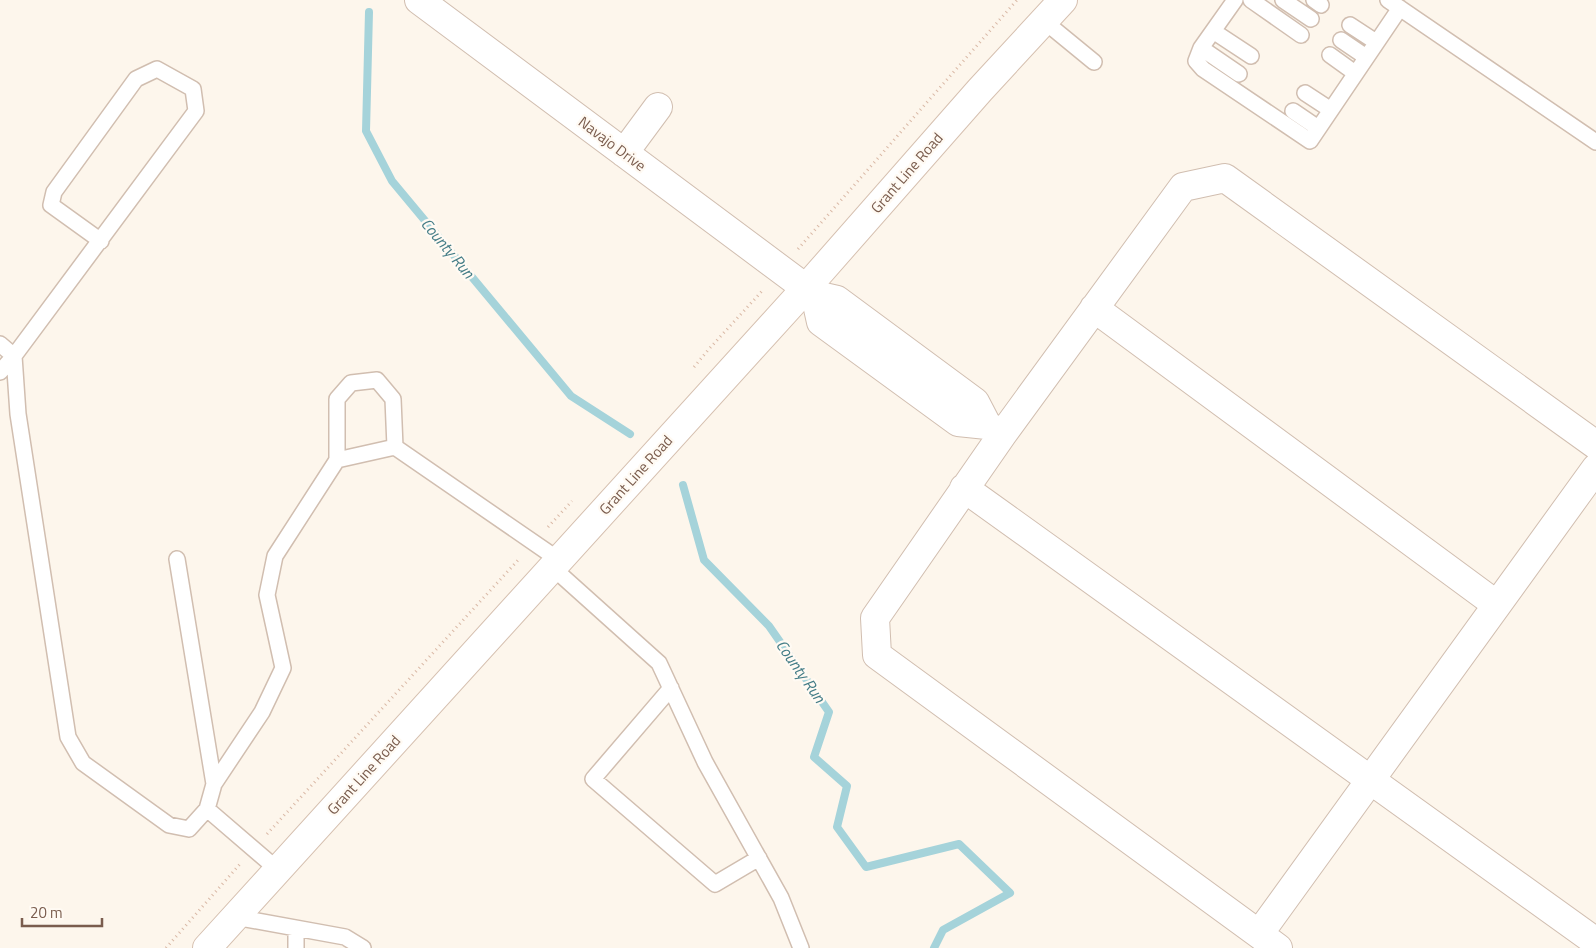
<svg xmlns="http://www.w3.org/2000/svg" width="1596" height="948" font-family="'Titillium Web',sans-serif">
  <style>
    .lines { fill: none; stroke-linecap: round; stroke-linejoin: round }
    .stream { stroke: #a5d3da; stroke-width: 8 }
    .lane-casing { stroke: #d1beb0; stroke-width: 18 }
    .street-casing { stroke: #d1beb0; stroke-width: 30 }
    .secondary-casing { stroke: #d6c0b0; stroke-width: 30 }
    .path { stroke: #d9b8a5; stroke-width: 3; stroke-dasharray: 1 4; stroke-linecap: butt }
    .lane { stroke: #fff; stroke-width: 15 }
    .street { stroke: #fff; stroke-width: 28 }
    .secondary { stroke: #fff; stroke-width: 28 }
    .labels { text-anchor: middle; stroke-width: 4.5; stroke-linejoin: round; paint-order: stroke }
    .street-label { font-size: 15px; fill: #7a5c4d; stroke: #fffaf3 }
    .water-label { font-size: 16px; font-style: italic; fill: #437c86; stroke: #fffaf3 }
  </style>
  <rect width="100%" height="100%" fill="#fdf6ec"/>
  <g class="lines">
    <path class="stream" d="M369 12 366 131 392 181 571 396 630 434
      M683 485 704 560 769 626 829 712 814 757 847 786 837 827 866 867 959 844 1010 893 943 930 934 948"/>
    <g class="lane-casing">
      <path id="lane" d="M1235 0 1201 48 1196 61 1203 69 1310 141 1400 8
        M1251 0 1301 35
        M1283 0 1311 19
        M1314 0 1321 5
        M1388 0 1596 142
        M1044 21 1094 62
        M1350 25 1376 42
        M1213 31 1251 56
        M1341 40 1366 57
        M1201 48 1239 74
        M1330 55 1355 73
        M1305 93 1331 110
        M1293 111 1318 128
        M0 344 14 356 18 414 68 737 83 763 169 825 189 829 207 809 214 784 262 712 283 668 267 595 275 556 337 460 395 447 559 560
        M0 372 14 356 196 111 193 89 157 69 136 79 54 192 51 205 101 241
        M337 460V399L351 383 377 380 393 399 395 447
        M177 559 214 784
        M552 567 659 663 705 762 781 898 801 948
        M671 688 593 779 715 884 759 858
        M207 809 278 870
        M235 917 345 937 363 948
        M296 928V948"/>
    </g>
    <g class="street-casing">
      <path id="street" d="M419 0 815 295 837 300 975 402 987 425
        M624 153 658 107
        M815 295 821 322 958 422 987 425 999 433
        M1094 308 1497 605
        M964 488 1596 942
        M1259 934 1596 468
        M1278 948 877 655 875 618 1002 435 1183 187 1225 178 1596 445"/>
    </g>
    <g class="secondary-casing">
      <path id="secondary" d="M207 948 806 288 980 90 1063 0"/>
    </g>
    <path class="path" d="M798 249 1017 0
      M694 367 709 349 763 290
      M548 527 572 501
      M267 834 520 558
      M166 948 240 864"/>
    <use href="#lane" class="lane"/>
    <use href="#street" class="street"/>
    <use href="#secondary" class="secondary"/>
  </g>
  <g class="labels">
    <g class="street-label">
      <text transform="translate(612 144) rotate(37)" y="5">Navajo Drive</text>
      <text transform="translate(907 173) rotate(-49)" y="5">Grant Line Road</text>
      <text transform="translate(636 475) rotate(-48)" y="5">Grant Line Road</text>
      <text transform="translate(364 775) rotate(-48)" y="5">Grant Line Road</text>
    </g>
    <g class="water-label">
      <text transform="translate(448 248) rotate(50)" y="6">County Run</text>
      <text transform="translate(801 671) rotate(55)" y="6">County Run</text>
    </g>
  </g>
  <path d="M22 918v8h80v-8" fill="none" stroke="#7a5c4d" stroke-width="2.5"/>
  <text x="30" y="918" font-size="15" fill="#7a5c4d" stroke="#fffaf3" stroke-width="4" paint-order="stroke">20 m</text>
</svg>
